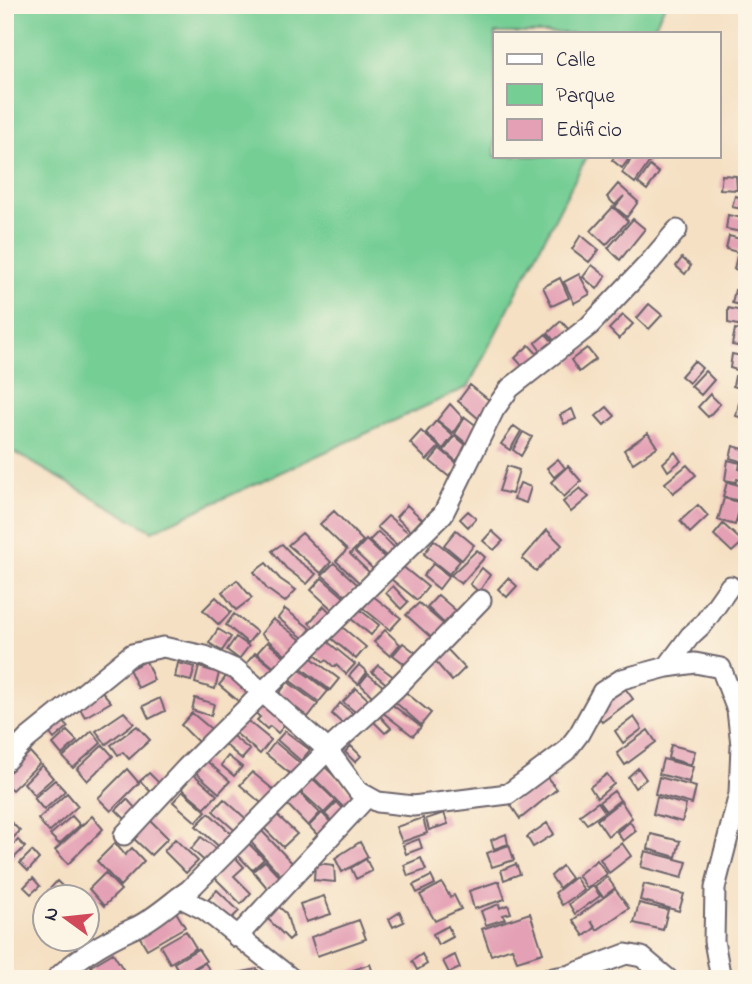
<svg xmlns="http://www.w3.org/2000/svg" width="752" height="984" font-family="'Indie Flower',sans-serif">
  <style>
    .green { fill: #75ce94; stroke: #4c7868; stroke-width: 2 }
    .building { fill: #e4a0b5 }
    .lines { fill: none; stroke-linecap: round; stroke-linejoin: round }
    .minor-casing { stroke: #6c646b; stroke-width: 23 }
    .minor { stroke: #fff; stroke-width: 19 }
  </style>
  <rect width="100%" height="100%" fill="#fcf5e5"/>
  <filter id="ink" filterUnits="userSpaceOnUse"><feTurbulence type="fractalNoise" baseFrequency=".0143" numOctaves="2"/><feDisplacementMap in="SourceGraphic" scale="14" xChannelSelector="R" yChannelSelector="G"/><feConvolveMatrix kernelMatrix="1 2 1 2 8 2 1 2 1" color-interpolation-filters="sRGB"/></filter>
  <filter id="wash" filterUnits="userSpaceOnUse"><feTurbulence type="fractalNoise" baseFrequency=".00686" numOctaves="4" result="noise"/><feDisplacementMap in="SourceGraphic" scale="28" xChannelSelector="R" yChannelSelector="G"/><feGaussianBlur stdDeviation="1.57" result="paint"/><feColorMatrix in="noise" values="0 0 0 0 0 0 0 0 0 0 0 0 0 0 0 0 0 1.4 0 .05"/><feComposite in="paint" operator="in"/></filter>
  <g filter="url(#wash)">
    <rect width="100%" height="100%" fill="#f5e0c3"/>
    <path class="green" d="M5 5H665L651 33H495V156H587L468 387 152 531 5 447Z"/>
    <g id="blocks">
      <path class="building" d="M615 156H631L622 168 612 160Z
        M633 156 653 157 635 183 622 173Z
        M650 166 659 173 647 190 638 183Z
        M722 175 736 176 737 190 720 189Z
        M618 184 638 202 627 217 615 207 624 196 615 205 607 197Z
        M735 196 747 199V210L732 207Z
        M613 207 628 221 606 245 591 231Z
        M728 215 747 219 746 233 726 229Z
        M633 219 645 229 620 260 608 248Z
        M581 235 599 250 589 262 572 249Z
        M729 236 744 240 741 253 726 249Z
        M737 256 747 259V272L734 269Z
        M682 258 691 266 685 274 676 266Z
        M592 265 606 276 597 289 583 277Z
        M579 274 590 294 574 303 564 282Z
        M560 278 569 298 552 306 543 287Z
        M735 290 747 292V307L732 303Z
        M649 304 662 315 649 329 637 318Z
        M728 308 747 312V327L728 323Z
        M623 315 633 324 619 339 609 329Z
        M561 321 570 331 556 343 548 333Z
        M735 329 747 332V348L732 345Z
        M546 334 555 344 543 354 535 343Z
        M529 345 541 358 527 371 515 358Z
        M587 348 596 359 579 372 571 360Z
        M732 354 747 357V373L730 368Z
        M694 361 702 368 689 383 681 376Z
        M705 371 714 380 701 395 691 386Z
        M735 376 747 379 746 390 733 386Z
        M470 385 489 400 479 419 458 401Z
        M710 394 720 404 708 417 698 407Z
        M739 403 747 405V419L736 416Z
        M450 404 463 418 453 433 437 420Z
        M607 407 615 416 604 425 596 416Z
        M572 409 576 419 564 424 560 415Z
        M465 417 478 427 467 444 455 434Z
        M436 421 453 436 443 449 426 433Z
        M514 426 521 431 510 450 501 444Z
        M421 431 439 447 427 460 410 443Z
        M523 432 532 437 521 456 513 450Z
        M648 433 657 447 633 463 624 450Z
        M455 436 467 446 456 461 444 451Z
        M733 446 747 450V463L730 458Z
        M440 449 459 465 448 476 430 461Z
        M675 452 681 461 668 471 663 463Z
        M558 459 565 468 554 477 547 468Z
        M728 460 740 463 739 469 747 471V482L737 479 736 482 725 480Z
        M687 465 696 475 673 493 665 483Z
        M507 466 519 470 512 494 499 491Z
        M568 466 581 481 564 497 551 482Z
        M727 482 743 486 740 501 723 497Z
        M520 483 531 487 526 503 514 499Z
        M580 488 589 497 571 512 563 502Z
        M724 498 741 503 735 525 718 520Z
        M742 503 747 504 745 525 737 522Z
        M407 505 422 519 411 531 396 517Z
        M698 505 708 516 690 533 680 521Z
        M334 511 363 541 350 554 371 574 361 584 336 561 347 550 320 524Z
        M468 511 476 518 468 527 460 519Z
        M388 516 409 533 397 545 377 527Z
        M723 524 743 542 732 552 714 535Z
        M456 530 474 545 462 560 444 545Z
        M547 530 562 545 536 571 522 559Z
        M492 531 503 541 494 550 483 541Z
        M378 532 396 549 388 558 369 541Z
        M302 533 331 562 321 573 288 545Z
        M366 540 386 559 374 570 355 552Z
        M434 540 460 561 449 574 424 554Z
        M282 544 296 559 316 574 307 584 286 568 272 551Z
        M477 550 485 557 461 584 451 575Z
        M266 563 280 579 296 590 285 602 267 589 254 572Z
        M334 563 358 585 347 597 322 575Z
        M433 564 449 576 439 589 423 576Z
        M402 566 428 587 417 600 391 579Z
        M482 568 490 575 479 592 470 584Z
        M322 578 346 599 334 611 311 590Z
        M508 578 517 586 507 597 498 589Z
        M237 580 252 598 236 610 222 592Z
        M393 586 408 602 401 609 386 593Z
        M438 595 461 615 449 628 427 607Z
        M373 596 401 618 390 630 363 608Z
        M216 597 231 612 219 625 203 610Z
        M419 603 448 628 435 641 406 615Z
        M324 606 335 617 320 633 309 623Z
        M285 609 311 629 303 638 278 618Z
        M359 609 379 625 371 635 350 618Z
        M234 614 257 632 248 643 226 625Z
        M273 619 308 645 292 661 261 634Z
        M341 626 366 647 356 659 331 638Z
        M218 629 231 637 222 651 209 643Z
        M385 630 400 644 390 656 374 642Z
        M236 637 249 646 239 659 227 650Z
        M323 638 355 664 346 674 336 665 334 667 326 660 324 662 311 650Z
        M267 642 289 660 278 671 257 653Z
        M403 643 420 656 410 668 393 655Z
        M447 649 465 668 452 681 434 660Z
        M255 653 277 671 267 683 245 665Z
        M309 656 339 679 330 690 300 667Z
        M146 661 154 680 138 688 129 669Z
        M178 663 195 667 191 681 175 677Z
        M359 665 367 672 358 684 349 676Z
        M378 665 395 678 389 686 372 672Z
        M199 667 219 673 215 689 195 683Z
        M299 669 328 691 319 702 289 680Z
        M229 673 254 693 243 705 219 685Z
        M368 674 384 687 374 698 360 684Z
        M288 682 318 704 308 717 278 695Z
        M622 684 633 699 602 722 595 712Z
        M356 688 372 703 360 716 343 702Z
        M100 689 111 702 85 717 77 704Z
        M404 691 431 713 421 725 395 702Z
        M160 698 165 711 149 719 143 706Z
        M195 698 214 704 211 716 192 710Z
        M260 699 286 723 278 733 270 726 267 729 257 720 260 717 251 709Z
        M340 703 356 716 346 727 332 714Z
        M390 703 421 727 413 736 382 712Z
        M124 712 134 723 106 744 96 731Z
        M192 713 216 733 203 747 181 725Z
        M379 715 391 728 385 733 373 721Z
        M243 717 271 740 260 754 231 729Z
        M634 717 642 729 623 743 615 731Z
        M62 720 68 727 54 739 48 731Z
        M137 726 150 740 129 759 123 752 118 755 111 745Z
        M648 730 656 742 625 765 617 753Z
        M67 731 77 741 62 755 53 744Z
        M92 731 101 743 73 768 63 757Z
        M285 731 310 750 301 761 277 740Z
        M229 733 250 750 242 759 222 742Z
        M275 742 302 765 293 776 266 754Z
        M103 745 113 756 87 781 77 769Z
        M671 745 695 751 691 765 668 758Z
        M351 746 361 756 355 762 345 752Z
        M30 752 40 763 12 790 5 784V775Z
        M228 756 242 767 234 776 221 765Z
        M203 758 230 781 219 793 193 770Z
        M663 759 693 767 689 782 659 774Z
        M42 765 53 778 34 795 24 783Z
        M323 765 361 802 350 814 312 776Z
        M638 768 646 779 635 788 628 777Z
        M127 769 139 783 111 811 98 798Z
        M191 772 217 795 205 808 179 786Z
        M252 772 280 795 267 808 240 785Z
        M149 773 161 785 153 794 140 781Z
        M607 774 614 784 597 798 590 787Z
        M545 775 557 789 520 819 510 804Z
        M310 776 336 801 324 813 298 789Z
        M659 777 696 787 692 804 655 794Z
        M55 780 65 791 44 810 34 798Z
        M297 790 320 813 308 826 285 802Z
        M183 791 206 811 196 822 173 802Z
        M614 791 620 800 606 811 599 802Z
        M67 793 78 806 49 832 38 819Z
        M657 797 686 805 682 822 653 814Z
        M127 799 136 809 126 820 116 810Z
        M224 799 253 825 241 836 213 811Z
        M621 801 632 818 608 836 597 820Z
        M337 802 349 815 337 827 325 814Z
        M598 802 605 812 587 824 580 815Z
        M209 813 236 838 224 851 196 826Z
        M275 813 297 834 283 847 262 826Z
        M322 813 336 828 323 841 309 826Z
        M444 813 448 824 429 830 426 819Z
        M72 816 80 825 59 844 50 835Z
        M92 816 103 829 68 864 55 850Z
        M7 818 20 831 7 844 5 821Z
        M148 818 168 838 151 855 131 836Z
        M423 818 427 833 402 842 396 827Z
        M630 822 636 831 623 841 617 832Z
        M547 823 554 834 533 847 527 837Z
        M260 829 296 867 283 878 249 840Z
        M506 834 508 844 494 849 491 840Z
        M651 834 680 841 676 857 648 849Z
        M201 837 221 852 209 865 191 849Z
        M175 839 198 861 186 873 164 851Z
        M419 839 422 848 406 854 403 845Z
        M18 840 25 847 11 861 5 853Z
        M246 841 264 859 252 870 235 852Z
        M360 842 368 857 342 872 335 858Z
        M115 843 125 855 132 848 144 861 120 886 97 861Z
        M622 843 631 856 609 873 600 859Z
        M509 845 514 860 492 867 487 853Z
        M32 851 39 859 28 871 20 863Z
        M645 851 687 862 682 878 641 867Z
        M233 855 244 867 234 876 251 893 241 904 213 876Z
        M421 858 426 870 408 876 404 865Z
        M366 859 372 871 356 879 351 868Z
        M597 860 607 874 587 888 578 875Z
        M265 861 282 879 269 890 253 871Z
        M315 863 334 865 335 882 314 880Z
        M516 864 520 874 504 880 501 870Z
        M562 866 571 878 559 888 551 876Z
        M105 873 121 890 104 906 89 889Z
        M431 876 435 884 417 893 413 885Z
        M575 877 584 890 562 905 555 893Z
        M607 877 615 888 603 897 595 886Z
        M33 878 40 886 31 894 24 887Z
        M57 881 73 897H54L48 891Z
        M499 881 505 899 474 909 469 891Z
        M442 883 450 897 454 895 461 909 435 921 420 895Z
        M644 884 684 894 679 911 640 900Z
        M593 886 600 896 575 914 569 904Z
        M615 889 629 908 597 930 591 921 595 928 584 936 573 920Z
        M217 890 239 911 229 921 207 901Z
        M324 896 331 914 306 922 300 904Z
        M272 901 286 913 293 936 289 940 262 913Z
        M639 903 668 910 663 930 634 923Z
        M499 904 500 908 508 905 511 913 503 915 505 919 486 925 481 911Z
        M176 912 185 927 147 949 138 934Z
        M400 912 404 922 393 927 389 919Z
        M530 913 543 953 517 961 512 948 491 955 482 929Z
        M359 920 366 939 317 956 311 937Z
        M448 926 453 937 438 945 433 934Z
        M186 931 196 948 170 963 160 946Z
        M198 949 206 961 181 975 174 963Z
        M113 953 123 969 129 979H98L91 966Z
        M422 954 427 964 417 970 412 961Z
        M455 955 460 968 449 973 443 961Z
        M205 963 214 977 177 979 182 976Z
        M370 964 375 979H347L345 973Z
        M257 969 263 979H234L232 974Z"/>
    </g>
  </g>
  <g filter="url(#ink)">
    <use href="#blocks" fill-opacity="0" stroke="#6c646b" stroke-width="2"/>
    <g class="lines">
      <g class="minor-casing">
        <path id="minor" d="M667 667 690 636 704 623 730 586
          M5 762 27 739 132 654 163 647 205 656 237 670 328 750 358 791 378 802 413 806 508 794 566 751 579 734 602 692 622 679 667 667 695 663 721 668 737 710 741 745 739 794 715 888 714 941 721 979
          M124 835 186 768 443 514 494 410 510 388 589 326 649 263 677 230
          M179 897 189 890 328 750 396 688 481 600
          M237 937 367 797
          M56 979C79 956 105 941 134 928 150 921 165 908 179 897L205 910 292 979
          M546 979 570 975 626 954 642 957 668 979"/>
      </g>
      <use href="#minor" class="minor"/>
    </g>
  </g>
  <rect width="752" height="984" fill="none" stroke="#fcf5e5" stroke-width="28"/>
  <rect x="493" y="32" width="228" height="126" fill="#fcf5e5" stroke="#a5a1a1" stroke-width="2"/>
  <rect x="507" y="54" width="35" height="10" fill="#ffffff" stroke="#a5a1a1" stroke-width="2"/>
  <text x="556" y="66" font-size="21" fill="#22223b">Calle</text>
  <rect x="507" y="84" width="35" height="21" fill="#75ce94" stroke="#a5a1a1" stroke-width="2"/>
  <text x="556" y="102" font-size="21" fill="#22223b">Parque</text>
  <rect x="507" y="119" width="35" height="21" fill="#e4a0b5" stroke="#a5a1a1" stroke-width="2"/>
  <text x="556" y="136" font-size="21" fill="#22223b">Edificio</text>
  <g transform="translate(66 918) rotate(285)"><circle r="33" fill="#fcf5e5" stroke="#a5a1a1" stroke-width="2"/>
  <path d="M0-5L12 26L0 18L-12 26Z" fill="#d1495b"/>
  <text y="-10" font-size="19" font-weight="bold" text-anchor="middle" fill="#22223b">N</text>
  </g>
</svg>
